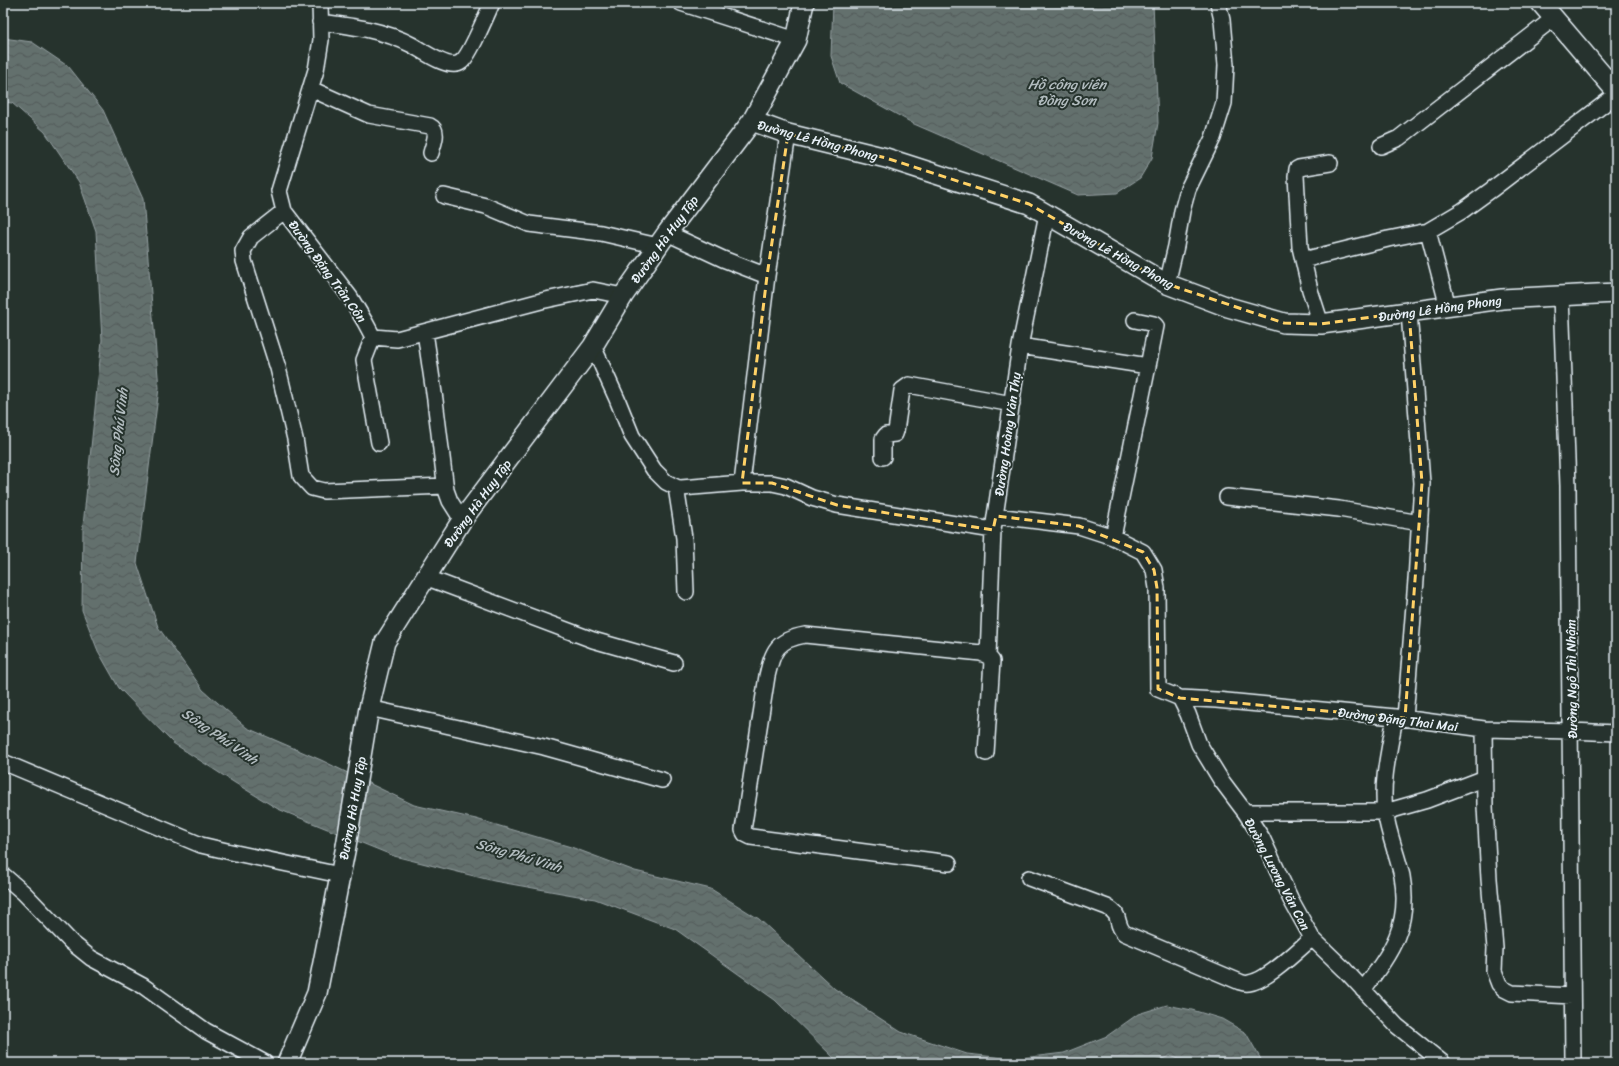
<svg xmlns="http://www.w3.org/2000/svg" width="1619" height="1066" font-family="Sriracha,sans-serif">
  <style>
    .water { fill: url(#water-waves); stroke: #98a3a5 }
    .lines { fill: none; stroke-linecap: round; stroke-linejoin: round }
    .minor-casing { stroke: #e8f1f8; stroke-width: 18 }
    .major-casing { stroke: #e8f1f8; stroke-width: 22 }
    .minor { stroke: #26332d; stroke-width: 15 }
    .major { stroke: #26332d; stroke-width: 19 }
    .marked { fill: none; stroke: #ffd166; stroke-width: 3; stroke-dasharray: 8 5; stroke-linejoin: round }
    .labels { text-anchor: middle; stroke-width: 4; stroke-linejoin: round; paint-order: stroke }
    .street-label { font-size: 13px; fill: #e8f1f8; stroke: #26332d }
    .water-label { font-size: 14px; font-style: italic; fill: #b3bdc0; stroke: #26332d }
  </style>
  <defs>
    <pattern id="water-waves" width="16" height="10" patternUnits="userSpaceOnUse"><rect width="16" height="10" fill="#636f6d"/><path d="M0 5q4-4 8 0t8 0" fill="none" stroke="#535a5a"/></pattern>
  </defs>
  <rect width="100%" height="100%" fill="#26332d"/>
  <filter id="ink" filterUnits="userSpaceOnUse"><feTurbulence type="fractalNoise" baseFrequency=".025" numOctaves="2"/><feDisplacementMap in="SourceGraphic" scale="8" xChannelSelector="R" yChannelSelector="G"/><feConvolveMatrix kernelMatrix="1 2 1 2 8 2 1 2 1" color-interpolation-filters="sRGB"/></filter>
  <g filter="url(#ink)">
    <path class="water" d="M833 3H1153L1158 123 1152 158 1140 178 1117 193 1078 195 914 124 840 83 831 56Z
      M3 38 32 42 69 67 103 110 143 199 159 388 137 563 158 627 203 690 247 728 321 760 414 805 476 819 571 847 635 871 711 889 759 919 835 989 901 1032 967 1054 1014 1059 1064 1053 1107 1036 1138 1014 1167 1005 1192 1010 1222 1019 1246 1033 1263 1063H1191L1170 1056 1156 1061 1154 1063H839L775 1000 675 929 595 899 494 881 394 856 278 809 235 783 173 743 119 688 98 651 82 610 83 526 102 340 96 231 79 182 45 132 12 103 3 102Z"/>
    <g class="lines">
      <g class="minor-casing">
        <path id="minor" d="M320 3 321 40 316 70 279 191 284 211 350 297 365 322 373 337 397 339 541 301 593 290 623 296
          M681 3 796 40
          M320 22C351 26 384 30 412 45 423 51 450 71 461 62 469 57 487 14 492 3
          M311 89 369 115 430 126C440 131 433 144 431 153
          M1381 146 1399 138 1554 18
          M444 196 486 206 529 224 601 233 658 246
          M284 211 251 237 243 251 244 261 278 368 295 439 301 476 312 488 324 491 445 486
          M1428 231 1448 307
          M667 233 723 259 767 276
          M1303 260 1388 239 1428 231 1462 211 1491 190 1616 95
          M1167 284 1176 246 1182 211 1188 189 1213 138 1224 103 1226 65 1222 20 1218 3
          M1561 296 1568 486 1573 1063
          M1135 320 1154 324 1156 326 1148 366
          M1321 324 1310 290 1300 247 1296 176 1297 169 1299 168 1330 163
          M425 332 435 400 446 490 450 501 462 520
          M373 337 364 360 379 443
          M593 346 617 399 632 436 654 470 666 482 676 487 681 488 742 483H772L786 486 812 498 837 505 993 530
          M1020 346 1148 366 1113 537
          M883 457V439L886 435 895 434 896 431 902 390 909 385 1012 404
          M742 483 767 276 788 134
          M676 487 684 538 686 592
          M1227 497 1339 509 1420 523
          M996 516 1079 526 1113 537 1143 552 1154 570 1157 588 1158 689 1180 698 1216 700 1395 717 1484 729 1571 731 1616 733
          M425 577 593 640 674 663
          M988 656 993 530 1020 346 1047 214
          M1180 698 1188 714 1199 744 1221 780 1245 812 1262 838 1291 900 1312 938 1345 970 1397 1026 1443 1063
          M369 708 544 747 662 780
          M1405 718 1416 580 1422 483 1409 312
          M1484 729 1485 806 1489 879 1495 948 1494 971 1499 984 1504 989 1512 993 1572 996
          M3 762 201 845 231 852 340 875
          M1245 812H1385L1427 800 1485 778
          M949 863 751 837 745 834 743 830 767 676C773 650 777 640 805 635L981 653 988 656 992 661 986 753
          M3 875 24 893 71 942 91 958 143 986 206 1031 265 1063
          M1029 878 1107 907C1123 916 1114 922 1124 933L1240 982C1243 983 1246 984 1249 983 1267 981 1298 950 1312 938
          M1363 990C1391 952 1411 926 1402 876 1397 854 1388 833 1385 811 1381 780 1390 748 1395 717"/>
      </g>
      <g class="major-casing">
        <path id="major" d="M1541 3 1616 91
          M752 121 788 134 886 158 1029 204 1167 284 1228 307 1284 323 1321 324 1502 299 1616 293
          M287 1063 317 993 346 846 369 708 385 642 462 520 593 346 623 296 667 233 752 121 796 40 804 3"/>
      </g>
      <use href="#minor" class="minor"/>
      <use href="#major" class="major"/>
    </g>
  </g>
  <path class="marked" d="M788 134 886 158 1029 204 1167 284 1284 323 1321 324 1409 312 1422 483 1405 718 1180 698 1158 689 1157 588 1154 570 1143 552 1079 526 996 516 993 530 837 505 772 483H742L767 276Z"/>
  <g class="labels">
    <g class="street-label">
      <text transform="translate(818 140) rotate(15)" y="5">Đường Lê Hồng Phong</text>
      <text transform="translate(664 239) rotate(-54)" y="5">Đường Hà Huy Tập</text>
      <text transform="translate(1119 255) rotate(29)" y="5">Đường Lê Hồng Phong</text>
      <text transform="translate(328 271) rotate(54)" y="5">Đường Đặng Trần Côn</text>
      <text transform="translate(1440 308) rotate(-8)" y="5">Đường Lê Hồng Phong</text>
      <text transform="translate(1007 434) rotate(-82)" y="5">Đường Hoàng Văn Thụ</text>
      <text transform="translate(477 503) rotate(-54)" y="5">Đường Hà Huy Tập</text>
      <text transform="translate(1571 679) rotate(-91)" y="5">Đường Ngô Thì Nhậm</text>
      <text transform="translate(1398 719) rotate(7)" y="5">Đường Đặng Thai Mai</text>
      <text transform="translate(352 808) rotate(-80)" y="5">Đường Hà Huy Tập</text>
      <text transform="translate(1278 874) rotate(62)" y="5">Đường Lương Văn Can</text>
    </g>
    <g class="water-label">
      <text x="1067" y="89">Hồ công viên<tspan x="1067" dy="16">Đồng Sơn</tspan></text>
      <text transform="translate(118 432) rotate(-84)" y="5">Sông Phú Vinh</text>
      <text transform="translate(220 736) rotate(34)" y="5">Sông Phú Vinh</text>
      <text transform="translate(519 855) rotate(16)" y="5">Sông Phú Vinh</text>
    </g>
  </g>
  <rect width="1619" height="1066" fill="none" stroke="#26332d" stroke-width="16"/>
  <rect x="8" y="8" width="1603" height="1050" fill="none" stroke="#e8f1f8" stroke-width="1.5" filter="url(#ink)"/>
</svg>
